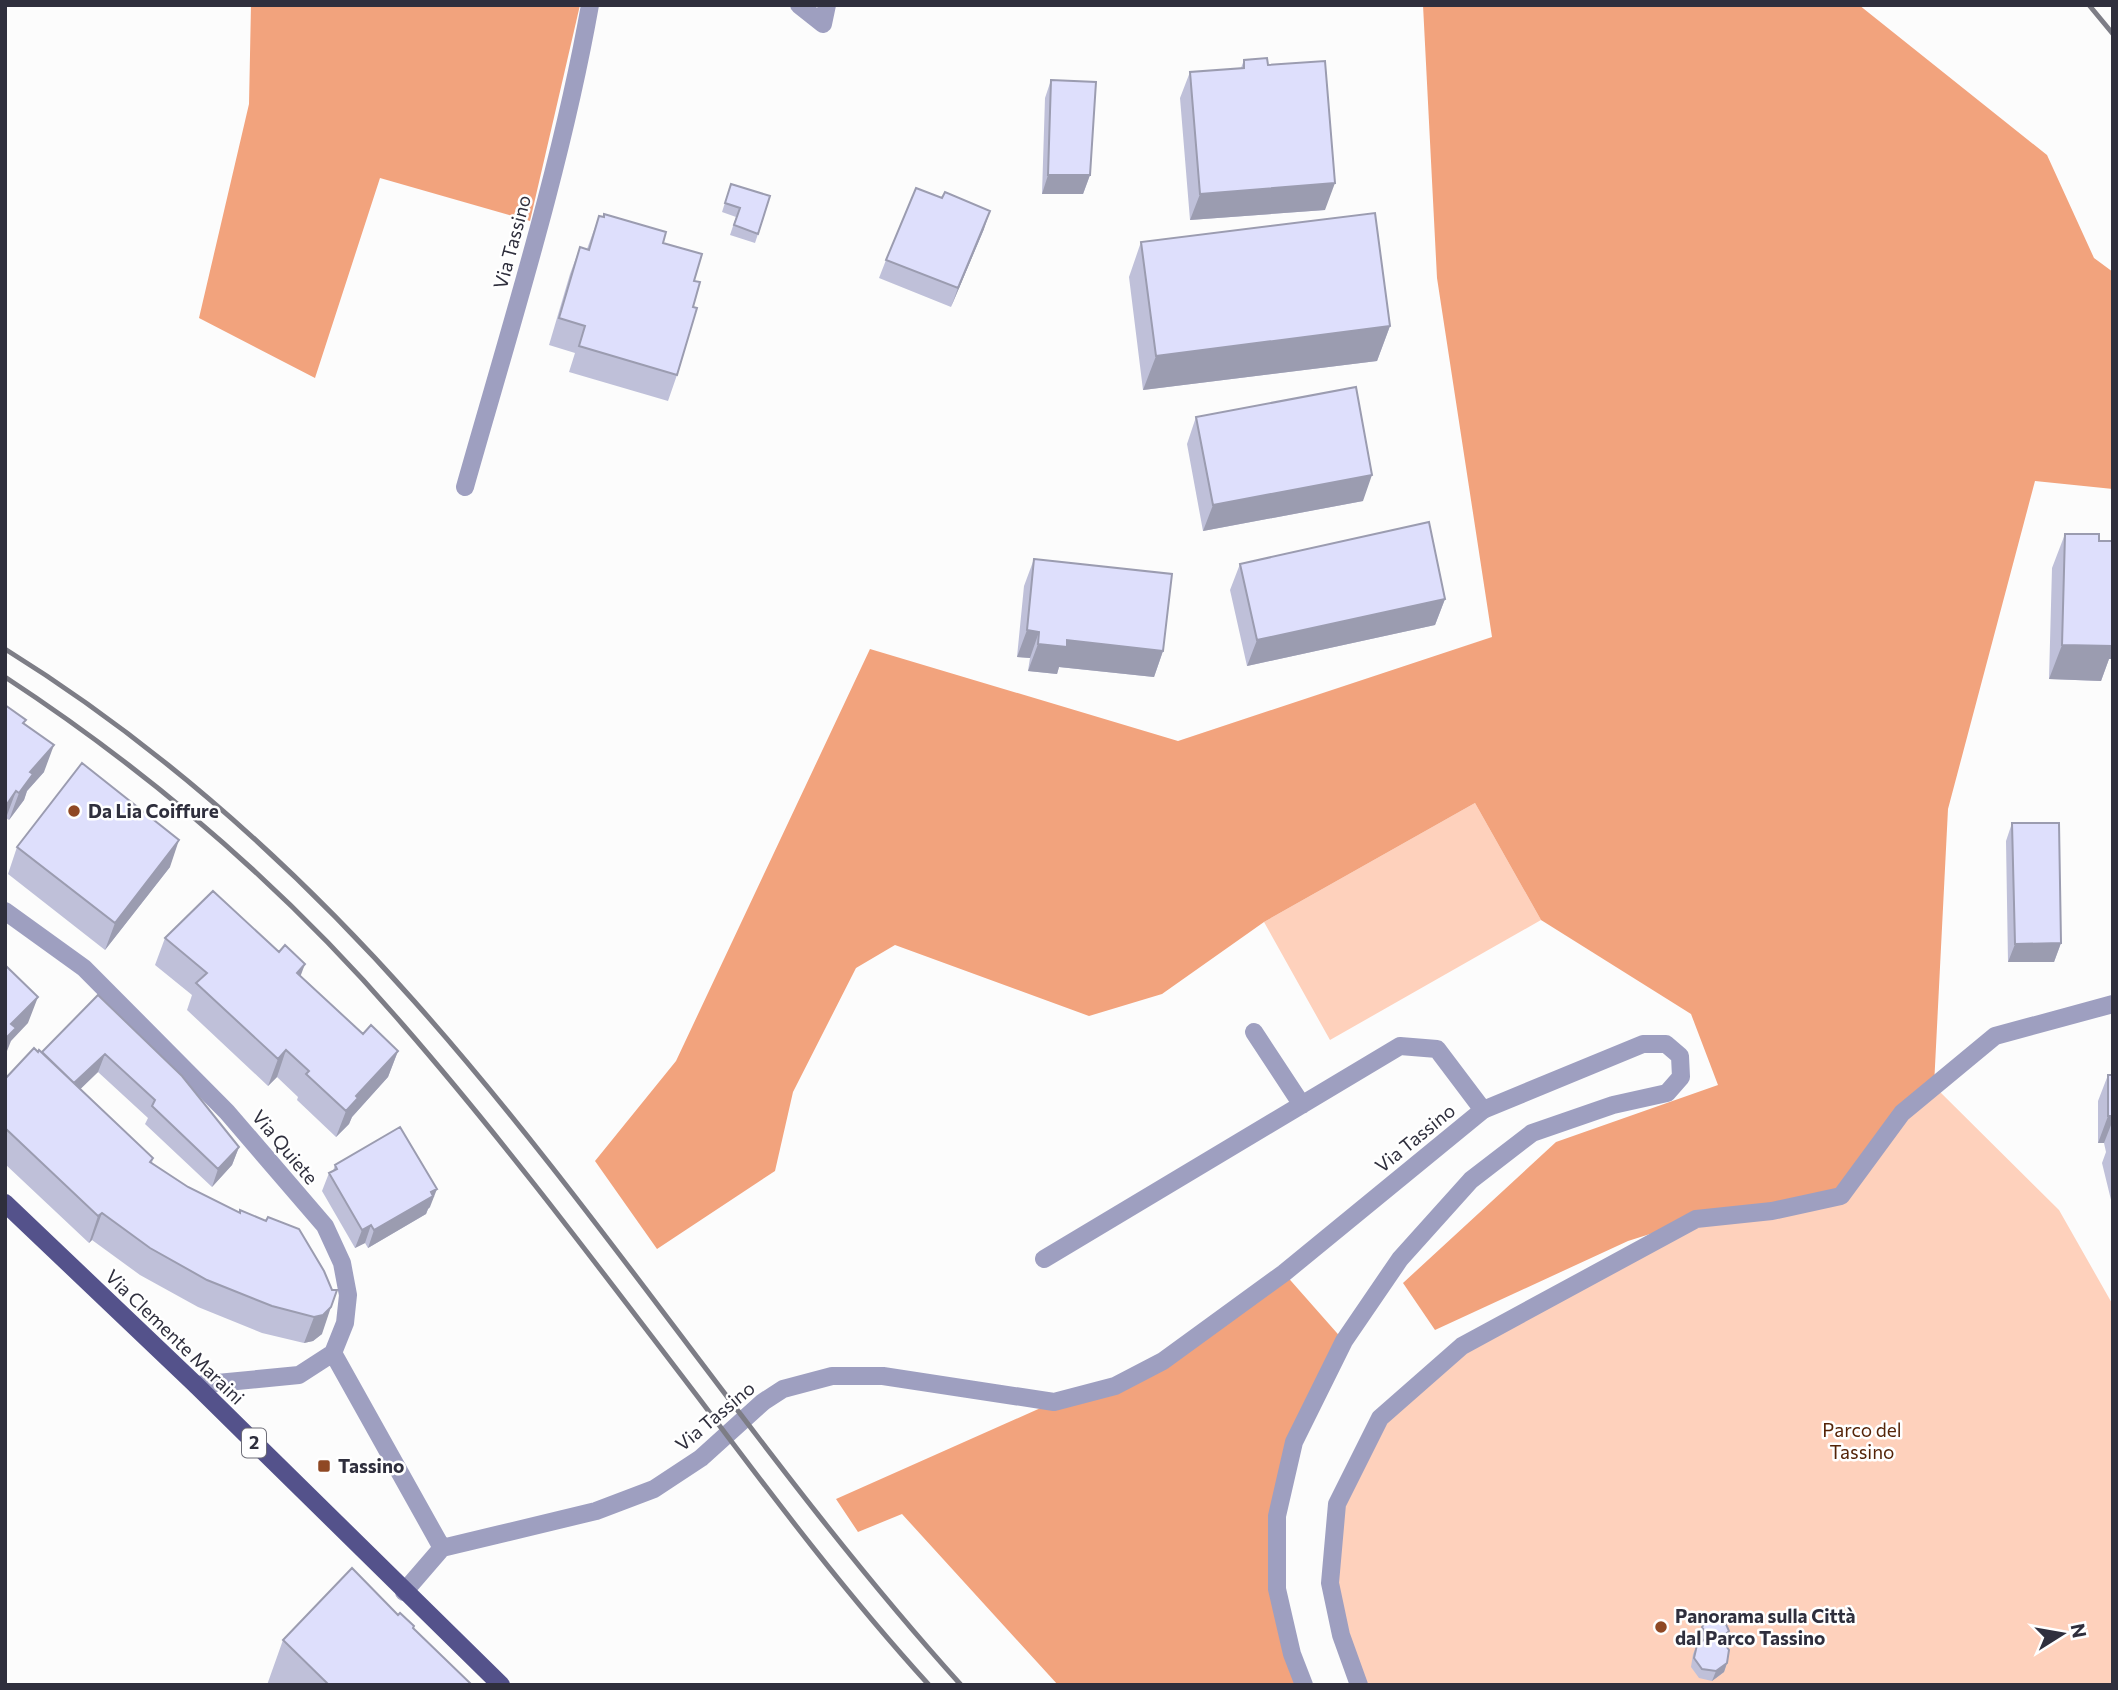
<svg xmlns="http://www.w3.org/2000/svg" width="2118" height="1690" font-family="Commissioner,sans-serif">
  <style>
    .green { fill: #fed1bc }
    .forest { fill: #f2a37d }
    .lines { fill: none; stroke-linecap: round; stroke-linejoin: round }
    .lane { stroke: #9e9fc0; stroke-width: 18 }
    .street { stroke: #9e9fc0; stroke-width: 18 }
    .primary { stroke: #54528b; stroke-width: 18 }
    .rail { stroke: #7d7d86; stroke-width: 5 }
    .wall { fill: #bfc0d9 }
    .shaded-wall { fill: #9b9cb0 }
    .building { fill: #dedffc; stroke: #9b9cb0; stroke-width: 2 }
    .poi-dot { fill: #8f4824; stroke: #fff; stroke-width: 2.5 }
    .labels { text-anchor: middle; stroke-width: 5; stroke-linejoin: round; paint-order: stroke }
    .shield { fill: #fff; stroke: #6d6d77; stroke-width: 2 }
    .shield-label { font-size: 18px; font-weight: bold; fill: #2f2f3d }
    .street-label { font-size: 19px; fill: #2f2f3d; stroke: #fff }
    .poi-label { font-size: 19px; font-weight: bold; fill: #2f2f3d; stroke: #fff; text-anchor: start }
    .park-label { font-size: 19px; fill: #552408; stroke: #fff }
  </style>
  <rect width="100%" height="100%" fill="#fcfcfc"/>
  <path class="green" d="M1475 803 1541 920 1330 1040 1264 922Z
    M1934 1086 2059 1210 2113 1305V1685H1359L1330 1583 1337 1504 1380 1418 1462 1346Z"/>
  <path class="forest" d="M251 5H580L530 221 380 178 315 378 199 318 249 104Z
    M1423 5H1859L2047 155 2094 258 2113 272V489L2035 481 1948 809 1934 1086 1841 1196 1732 1208 1628 1241 1435 1330 1403 1283 1556 1142 1718 1085 1691 1014 1541 920 1475 803 1264 922 1162 994 1089 1016 895 945 856 968 793 1092 775 1171 657 1249 595 1161 676 1061 870 649 1178 741 1492 637 1437 278Z
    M1284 1273 1344 1341 1294 1442 1277 1589 1304 1685H1058L902 1514 858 1532 836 1499 1054 1402 1116 1386Z"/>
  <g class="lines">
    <path class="lane" d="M1254 1032 1302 1105
      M1044 1259 1400 1046 1437 1049 1483 1110"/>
    <path class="street" d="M799 5 823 24 827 5
      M465 487C510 328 561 168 590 5
      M5 911 84 968 227 1112 325 1226 342 1263 348 1295 345 1323 333 1353 299 1375 196 1385
      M333 1353 442 1548
      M442 1548 596 1511 654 1489 701 1458 763 1402 783 1389 832 1376H883L1054 1402 1115 1386 1163 1361 1284 1273 1483 1110 1643 1044H1666L1680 1056 1681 1077 1667 1093 1613 1105 1532 1133 1471 1180 1400 1259 1344 1341 1294 1442 1277 1516V1589L1292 1654 1304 1685
      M404 1592 442 1548
      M1359 1685 1341 1635 1330 1583 1337 1504 1380 1418 1462 1346 1696 1219 1772 1211 1841 1196 1902 1113 1995 1036 2113 1004"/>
    <path class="primary" d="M5 1203 196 1385 501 1685"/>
    <path class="rail" d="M2089 5 2113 34
      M5 649C158 744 295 867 414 1001 608 1219 765 1468 961 1685
      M5 677C153 774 289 892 404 1026 510 1148 606 1277 704 1405 776 1501 848 1596 929 1685"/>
  </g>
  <path class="wall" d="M1244 60 1268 65 1325 210 1190 220 1180 98 1190 72 1241 68Z
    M1051 80 1090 175 1083 194H1042L1045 98Z
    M731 184 758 234 755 243 730 235 736 217 722 212Z
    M599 216 663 243 694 281 693 307 677 375 668 401 569 372 575 353 549 345 570 274 580 247 587 249Z
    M984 229 951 307 879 278 886 260Z
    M1141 242 1390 326 1377 361 1143 390 1129 277Z
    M1196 417 1363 501 1203 531 1187 444Z
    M2065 534 2099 541 2109 659 2101 681 2049 679 2052 568Z
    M1034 559 1163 651 1154 677 1059 667 1057 674 1028 671 1030 658 1017 657 1024 586Z
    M1240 564 1445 599 1435 625 1247 666 1230 590Z
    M24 724 44 772 27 791 24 800 9 820 6 818Z
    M2012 823 2061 943 2054 962H2008L2006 841Z
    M17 847 170 867 105 950 8 874Z
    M165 938 301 976 363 1034 398 1051 388 1077 352 1117 349 1124 336 1137 297 1100 298 1097 277 1077 268 1086 187 1010 192 995 155 965Z
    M98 995 239 1147 232 1165 212 1187 145 1124 148 1118 98 1072 80 1089 153 1158 152 1163 188 1187 239 1213 266 1221 268 1217 322 1334 313 1341 304 1343 262 1333 198 1307 140 1275 92 1240 89 1243 5 1164V1079L38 1052H42Z
    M2108 1075H2113V1204H2112L2102 1163 2106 1152 2104 1143H2098V1101Z
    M335 1165 430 1207 428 1209 426 1214 368 1248 365 1243 355 1248 322 1191 329 1173 333 1171Z
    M398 1615 472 1685H267L283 1640Z
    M1702 1627 1726 1640 1724 1643 1727 1663 1724 1672 1712 1681 1699 1678 1691 1667 1693 1654 1697 1645 1701 1641 1699 1636Z"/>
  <path class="shaded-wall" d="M1048 175H1090L1083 194H1042Z
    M1335 183 1325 210 1190 220 1200 194Z
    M990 211 984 229 951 307 958 288Z
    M1390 326 1377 361 1143 390 1156 356Z
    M1372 475 1363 501 1203 531 1213 505Z
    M1445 599 1435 625 1247 666 1257 640Z
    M2113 627V659H2109L2101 681 2049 679 2062 645Z
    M1027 630 1039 632 1030 658 1017 657Z
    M1067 640 1163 651 1154 677 1059 667 1057 674 1028 671 1038 644Z
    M54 745 44 772 27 791 24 800 9 820 19 793 30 772Z
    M16 791 6 818 5 819V807Z
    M179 840 170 867 105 950 115 923Z
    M2061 943 2054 962H2008L2015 944Z
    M305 964 295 991 297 973Z
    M38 997 28 1023 11 1041 5 1056V1039L11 1024Z
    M286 1050 277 1077 268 1086 278 1059Z
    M398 1051 388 1077 352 1117 349 1124 336 1137 346 1111 356 1096Z
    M105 1054 98 1072 62 1107 68 1089Z
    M2108 1116H2113V1120L2104 1143H2098Z
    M239 1147 232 1165 212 1187 218 1169Z
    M437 1189 430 1207 428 1209 426 1214 368 1248 374 1230Z
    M102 1213 92 1240 89 1243 98 1216Z
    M371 1225 365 1243 355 1248 362 1230Z
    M331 1307 322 1334 313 1341 304 1343 314 1317Z
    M1729 1631 1726 1640 1718 1648 1721 1639Z
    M1727 1663 1724 1672 1712 1681 1716 1671Z"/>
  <path class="building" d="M1267 58 1268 65 1325 61 1335 183 1200 194 1190 72 1244 68V60Z
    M1051 80 1096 82 1090 175H1048Z
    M731 184 770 196 758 234 734 225 740 208 725 203Z
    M916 188 942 198 945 192 990 211 958 288 886 260Z
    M1375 213 1390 326 1156 356 1141 242Z
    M604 214 666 232 663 243 702 254 694 281 700 282 693 307 697 308 677 375 579 346 585 326 559 318 580 247 589 250 599 216 604 217Z
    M1356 387 1372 475 1213 505 1196 417Z
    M1429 522 1445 599 1257 640 1240 564Z
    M2065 534H2099V541H2113V646L2062 645Z
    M1034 559 1172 574 1163 651 1067 640V647L1038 644 1039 632 1027 630Z
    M5 705 26 720 23 723 54 745 30 772 33 774 19 793 16 791 5 807Z
    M82 763 179 840 115 923 17 847Z
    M2012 823H2059L2061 943 2015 944Z
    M213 891 279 952 285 945 305 964 297 973 363 1034 371 1025 398 1051 356 1096 358 1098 346 1111 306 1074 309 1071 286 1050 278 1059 196 983 207 973 165 938Z
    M5 965 38 997 11 1024 16 1028 5 1039Z
    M98 995 182 1076 239 1147 218 1169 152 1106 155 1100 105 1054 74 1083 42 1052Z
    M34 1048 38 1052 39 1050 153 1158 150 1162 188 1187 240 1213V1210L266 1221 268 1217 299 1229 324 1271 332 1290H337L331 1307 323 1315 314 1317 272 1306 207 1280 150 1248 102 1213 98 1216 5 1128V1079Z
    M2108 1075H2113V1116H2108Z
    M400 1127 437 1189 431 1192 433 1196 374 1230 371 1225 362 1230 329 1173 337 1169 335 1165Z
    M352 1568 398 1615 400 1613 414 1626 413 1628 472 1685H329L283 1640Z
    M1710 1620 1725 1622 1729 1631 1721 1639 1729 1650 1727 1663 1716 1671 1702 1669 1694 1658 1697 1645 1708 1637 1702 1627 1705 1623Z"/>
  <g class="poi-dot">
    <circle cx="74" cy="811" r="7"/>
    <rect x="317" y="1459" width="14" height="14" rx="3.5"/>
    <circle cx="1661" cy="1627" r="7"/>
  </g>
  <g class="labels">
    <rect class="shield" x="242" y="1428.5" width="24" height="29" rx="5"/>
    <g class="shield-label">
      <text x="254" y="1449">2</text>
    </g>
    <g class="street-label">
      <text transform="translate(512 242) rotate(-75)" y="7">Via Tassino</text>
      <text transform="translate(1415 1138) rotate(-39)" y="7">Via Tassino</text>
      <text transform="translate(285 1147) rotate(50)" y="7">Via Quiete</text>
      <text transform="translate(175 1337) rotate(44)" y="7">Via Clemente Maraini</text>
      <text transform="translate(715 1416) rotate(-40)" y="7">Via Tassino</text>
    </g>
    <g class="poi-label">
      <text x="88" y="818">Da Lia Coiffure</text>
      <text x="338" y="1473">Tassino</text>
      <text x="1675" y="1623">Panorama sulla Città<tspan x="1675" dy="22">dal Parco Tassino</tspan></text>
    </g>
    <g class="park-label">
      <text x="1862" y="1437">Parco del<tspan x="1862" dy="22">Tassino</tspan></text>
    </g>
  </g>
  <rect width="2118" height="1690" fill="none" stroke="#2f2f3d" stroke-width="14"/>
  <g transform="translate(2062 1634) rotate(79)" stroke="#ffffff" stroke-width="5" paint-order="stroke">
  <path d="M0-5L12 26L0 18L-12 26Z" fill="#2f2f3d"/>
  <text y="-10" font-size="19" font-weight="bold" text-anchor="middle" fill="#2f2f3d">N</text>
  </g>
</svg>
